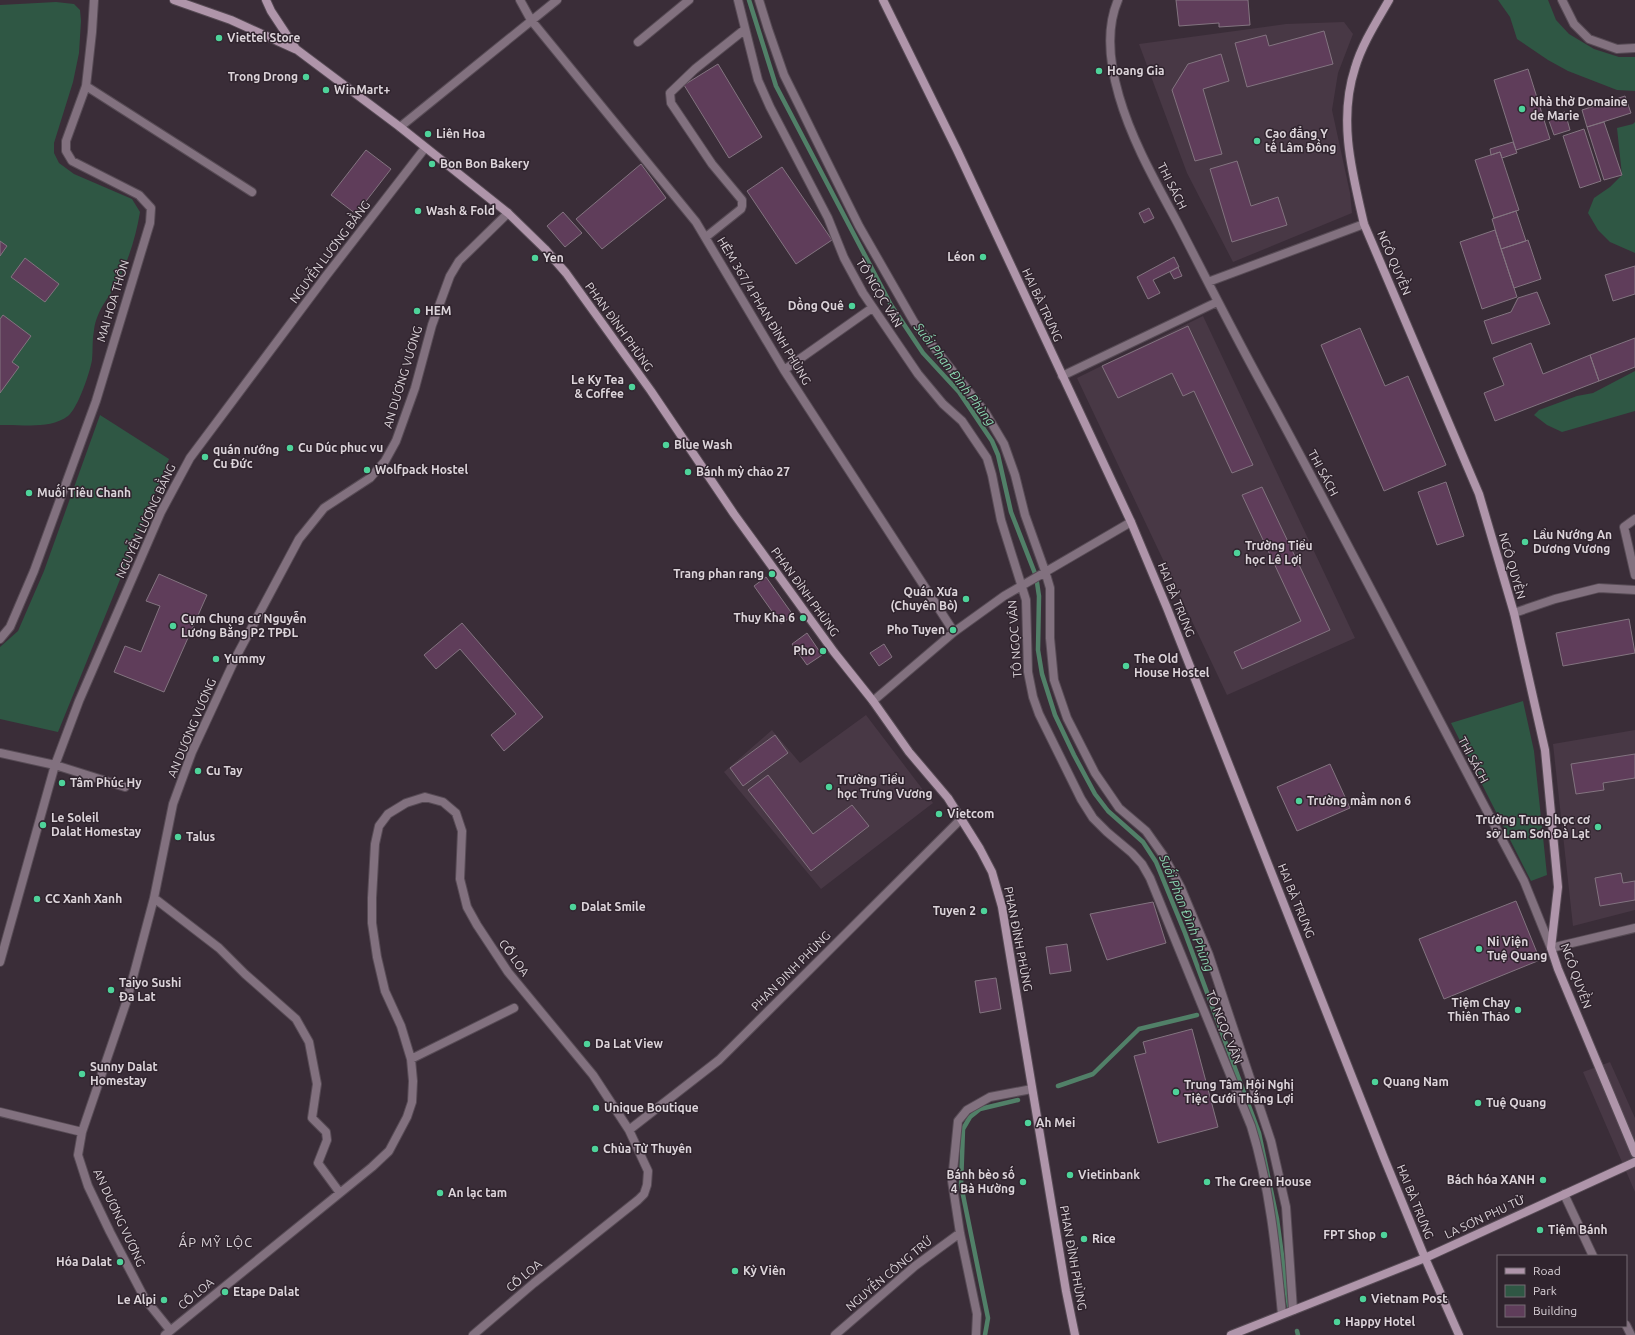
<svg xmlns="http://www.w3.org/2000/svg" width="1635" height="1335" font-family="Ubuntu,sans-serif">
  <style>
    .built { fill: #483845 }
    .green { fill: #2f5744 }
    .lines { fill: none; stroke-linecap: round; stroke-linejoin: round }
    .stream { stroke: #518068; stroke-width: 4.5 }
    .building { fill: #5f3d5a; stroke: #837480 }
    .street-casing { stroke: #574b55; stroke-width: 10 }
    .secondary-casing { stroke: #574b55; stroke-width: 10 }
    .street { stroke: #82717f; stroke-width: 8 }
    .secondary { stroke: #af95aa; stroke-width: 8 }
    .poi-dot { fill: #4ed39a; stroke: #30242e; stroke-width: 1.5 }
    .labels { text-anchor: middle; stroke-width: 3; stroke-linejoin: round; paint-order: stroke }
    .poi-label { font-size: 12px; font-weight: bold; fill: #dcd4da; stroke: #30242e; text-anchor: start }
    .street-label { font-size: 12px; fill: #dcd4da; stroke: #30242e }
    .water-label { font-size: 13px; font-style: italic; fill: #8bd7b1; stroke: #30242e }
    .neighbourhood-label { font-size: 13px; letter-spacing: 1px; fill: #dcd4da; stroke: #30242e }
  </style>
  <rect width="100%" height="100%" fill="#3a2d38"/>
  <path class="built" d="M1344 22 1353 34 1338 73 1332 110 1350 193 1352 213 1233 262 1187 173 1139 44 1286 24Z
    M1203 316 1355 638 1227 695 1077 378Z
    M866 715 933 803 821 889 724 772 772 730 800 763Z
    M1635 730V910L1573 926 1553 744Z
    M1610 1062 1635 1118V1192L1583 1072Z"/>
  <path class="green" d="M1498 0H1548L1556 20 1569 34 1594 49 1619 57H1635V91L1617 90 1568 71 1548 60 1517 39 1510 17Z
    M56 2 74 4 80 10 81 21 79 53 73 82 54 143V153L59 163 74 174 132 199 140 212C136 236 129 259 118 281 109 298 97 309 94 330 92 340 93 350 92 360 90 372 78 408 68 416 49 430 22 424 0 425V5Z
    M1635 122V253L1610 242 1598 230 1588 213 1594 198 1610 187 1622 175 1617 128 1633 124Z
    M1635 371V411L1562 432 1547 425 1534 415 1539 410 1577 396 1593 393Z
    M100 415 169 459 58 732 0 719V647L18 631 44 571Z
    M1523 701 1534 751 1547 875 1531 881 1451 723Z"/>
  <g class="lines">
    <path class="stream" d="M749 0 776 86 891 305 923 353 959 392 992 441 998 455 1011 512 1036 576 1039 596 1038 650 1042 674 1055 715 1074 755 1095 794 1108 811 1143 842 1156 862 1185 933 1259 1133 1277 1219 1289 1307
      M1058 1086 1093 1074 1139 1029 1197 1015
      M1297 1331 1298 1335
      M985 1335 988 1318 961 1185 963 1129 970 1117 980 1109 1018 1100"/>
  </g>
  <path class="building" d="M1176 0H1248L1250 25 1219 27V23L1179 26Z
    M1324 31 1333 64 1247 87 1235 43 1266 35 1269 46Z
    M1221 54 1229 81 1203 89 1222 154 1195 161 1172 90 1188 64Z
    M718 64 762 137 729 158 684 85Z
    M1528 69 1550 139 1516 150 1494 80Z
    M1625 96 1631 113 1587 127 1582 110Z
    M1565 112 1570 130 1554 135 1548 118Z
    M1604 122 1622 175 1604 180 1587 127Z
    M1584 129 1601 181 1580 188 1563 136Z
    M1513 142 1517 153 1502 158 1500 152 1491 155 1490 149Z
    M366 150 391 169 356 214 331 195Z
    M1500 152 1519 210 1494 218 1475 160Z
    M1237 161 1251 206 1278 197 1287 225 1232 242 1210 169Z
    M641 164 666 198 602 249 576 219Z
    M782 167 832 240 796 264 747 191Z
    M1149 208 1154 218 1144 223 1139 213Z
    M1516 211 1526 241 1501 249 1492 219Z
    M563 212 582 233 565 247 547 226Z
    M1495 230 1517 297 1482 309 1460 242Z
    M1528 240 1541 279 1514 288 1501 249Z
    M0 241 7 246 0 256Z
    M1174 257 1179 267 1153 280 1160 293 1148 299 1137 277Z
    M25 258 59 284 45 302 11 277Z
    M1635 266V294L1613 301 1605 275Z
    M1178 267 1182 276 1174 279 1170 272Z
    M1537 292 1550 324 1492 344 1484 321 1511 312 1518 298Z
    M3 315 31 336 12 362 19 367 0 393V319Z
    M1188 326 1253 465 1232 473 1194 391 1183 396 1172 373 1118 398 1102 366Z
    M1360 328 1385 386 1408 376 1446 465 1384 491 1321 345Z
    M1635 338V367L1599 381 1590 355Z
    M1531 343 1543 374 1590 355 1599 381 1495 421 1484 393 1504 385 1493 358Z
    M1446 482 1464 536 1437 545 1418 492Z
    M1262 487 1330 630 1242 669 1234 652 1301 621 1242 495Z
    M159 574 207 595 164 692 114 672 125 646 141 652 160 606 146 601Z
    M766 577 793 615 781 624 754 586Z
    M1629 619 1635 653 1563 666 1556 633Z
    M462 623 543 717 504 751 491 735 516 714 460 649 436 669 424 655Z
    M807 633 822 655 807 665 792 644Z
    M884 644 892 657 879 666 870 653Z
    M775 735 788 753 743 786 730 768Z
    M1635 754V778L1603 783 1604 790 1576 794 1571 764Z
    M1330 764 1350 808 1297 831 1277 787Z
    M768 775 813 834 852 805 869 826 811 871 748 790Z
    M1621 873 1623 883 1635 881V900L1600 906 1595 878Z
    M1516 901 1540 960 1444 999 1419 939Z
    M1153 902 1166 943 1107 960 1090 914Z
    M1067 944 1071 971 1050 974 1046 947Z
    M996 978 1001 1009 980 1013 975 981Z
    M1192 1029 1218 1127 1158 1143 1134 1056 1146 1053 1143 1042Z"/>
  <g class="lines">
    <g class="street-casing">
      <path id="street" d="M520 0 531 20 696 222 784 370 954 632
        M738 0 758 80 770 107 828 218 844 258 863 293 918 374 943 404 962 421 987 458 992 475 1001 520 1026 600 1028 672 1033 697 1039 714 1081 799 1093 818 1107 832 1132 853 1142 864 1150 878 1251 1126C1270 1187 1276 1251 1282 1314
        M759 0 768 29 784 75 859 226 914 322 985 412 1004 444 1015 475 1025 515 1045 571 1050 588V638L1054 680 1067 718 1095 773 1119 808 1146 831 1163 855 1181 888 1209 955 1271 1141 1286 1207 1293 1310
        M1118 0C1105 30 1110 65 1119 96 1132 141 1155 181 1177 222 1208 282 1238 342 1271 401 1357 560 1439 721 1524 881L1551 948 1635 928
        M1562 0 1574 24 1589 39 1617 49 1635 48
        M638 42 689 0
        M86 86 252 192
        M400 127 557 0
        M706 237 741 209 742 206V200L712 164 671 103 670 93 695 69 744 30
        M1208 282 1364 224
        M784 370 872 308
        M1062 376 1217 302
        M1635 519 1624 527 1635 575
        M1514 613 1555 599 1599 588 1635 590
        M0 639 10 627 34 571 96 401 150 223 151 208 139 195 72 161 66 151V141L86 86 92 32 94 0
        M873 701 954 632 1004 596 1131 522
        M0 753 55 765 125 787
        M154 898 219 948 245 974 296 1019 309 1042 317 1084 312 1118 326 1132 327 1140 318 1163 340 1193
        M0 962 55 765 79 701 161 512 190 458 326 276 425 148
        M411 1059 514 1008
        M0 1112 82 1132
        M629 1130 719 1060 961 819
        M1564 1194 1593 1256
        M1626 1325 1631 1335
        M170 1330 145 1299 110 1232 88 1186 78 1155 82 1132 127 1000 154 898 173 804 192 752 236 657 299 539 324 508 370 478 385 461 396 441 415 388 432 325 450 276 459 261 508 213
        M165 1335 372 1167 389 1151 407 1117 412 1102 413 1081 411 1059 401 1026 385 991 377 957 372 923V898L375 844 379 826 388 814 406 803 425 797 443 802 456 813 462 831 460 879 467 907 477 925 508 972 593 1075 629 1130 648 1171 647 1185 644 1194 638 1200 534 1283 473 1335
        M835 1335 915 1266 960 1233
        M976 1335 977 1314 960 1233 952 1181 958 1121 967 1110 990 1097 1032 1089"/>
    </g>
    <g class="secondary-casing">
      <path id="secondary" d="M174 0 231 20 295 49
        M266 0 271 11 296 49 400 127 508 213 545 249 566 273 651 391 734 514 834 652 873 701 909 752 948 798 980 849 992 872 1002 907 1066 1291 1075 1335
        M883 0 957 150 1131 522 1167 608 1384 1158 1425 1258 1459 1335
        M1389 0C1377 21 1362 44 1355 68 1338 120 1352 172 1364 224L1479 494 1514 613 1545 750 1558 887 1551 948 1558 969 1635 1153
        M1231 1335 1425 1258 1635 1162"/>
    </g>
    <use href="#street" class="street"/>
    <use href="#secondary" class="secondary"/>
  </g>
  <g class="poi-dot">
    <circle cx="219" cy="38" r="4"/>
    <circle cx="1099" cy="71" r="4"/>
    <circle cx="306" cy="77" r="4"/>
    <circle cx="326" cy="90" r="4"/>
    <circle cx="1522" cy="109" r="4"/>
    <circle cx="428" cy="134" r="4"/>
    <circle cx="1257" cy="141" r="4"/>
    <circle cx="432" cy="164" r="4"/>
    <circle cx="418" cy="211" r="4"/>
    <circle cx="983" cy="257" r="4"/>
    <circle cx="535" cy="258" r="4"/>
    <circle cx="852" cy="306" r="4"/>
    <circle cx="417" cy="311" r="4"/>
    <circle cx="632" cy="387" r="4"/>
    <circle cx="666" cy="445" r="4"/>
    <circle cx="290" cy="448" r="4"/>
    <circle cx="205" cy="457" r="4"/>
    <circle cx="367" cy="470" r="4"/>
    <circle cx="688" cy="472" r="4"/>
    <circle cx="29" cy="493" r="4"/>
    <circle cx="1525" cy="542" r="4"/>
    <circle cx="1237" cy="553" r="4"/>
    <circle cx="772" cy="574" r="4"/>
    <circle cx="966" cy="599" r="4"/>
    <circle cx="803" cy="618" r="4"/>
    <circle cx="173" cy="626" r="4"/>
    <circle cx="953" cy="630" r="4"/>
    <circle cx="823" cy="651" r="4"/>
    <circle cx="216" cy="659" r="4"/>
    <circle cx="1126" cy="666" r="4"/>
    <circle cx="198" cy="771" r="4"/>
    <circle cx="62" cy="783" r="4"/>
    <circle cx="829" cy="787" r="4"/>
    <circle cx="1299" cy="801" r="4"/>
    <circle cx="939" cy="814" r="4"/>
    <circle cx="43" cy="825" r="4"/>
    <circle cx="1598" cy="827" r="4"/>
    <circle cx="178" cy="837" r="4"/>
    <circle cx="37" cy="899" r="4"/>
    <circle cx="573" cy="907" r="4"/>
    <circle cx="984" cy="911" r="4"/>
    <circle cx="1479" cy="949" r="4"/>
    <circle cx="111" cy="990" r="4"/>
    <circle cx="1518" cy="1010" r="4"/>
    <circle cx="587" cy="1044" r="4"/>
    <circle cx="82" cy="1074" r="4"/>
    <circle cx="1375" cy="1082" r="4"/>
    <circle cx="1176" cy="1092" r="4"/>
    <circle cx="1478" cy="1103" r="4"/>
    <circle cx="596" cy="1108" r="4"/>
    <circle cx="1028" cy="1123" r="4"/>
    <circle cx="595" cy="1149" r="4"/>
    <circle cx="1070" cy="1175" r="4"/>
    <circle cx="1543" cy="1180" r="4"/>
    <circle cx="1023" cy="1182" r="4"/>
    <circle cx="1207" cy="1182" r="4"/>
    <circle cx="440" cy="1193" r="4"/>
    <circle cx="1540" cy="1230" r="4"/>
    <circle cx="1384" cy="1235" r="4"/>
    <circle cx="1084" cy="1239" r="4"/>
    <circle cx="120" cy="1262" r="4"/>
    <circle cx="735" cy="1271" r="4"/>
    <circle cx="225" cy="1292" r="4"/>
    <circle cx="1363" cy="1299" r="4"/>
    <circle cx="164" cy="1300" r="4"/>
    <circle cx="1337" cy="1322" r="4"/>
  </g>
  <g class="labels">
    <g class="poi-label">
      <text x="227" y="42">Viettel Store</text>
      <text x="1107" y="75">Hoang Gia</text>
      <text x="298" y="81" text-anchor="end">Trong Drong</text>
      <text x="334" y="94">WinMart+</text>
      <text x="1530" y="106">Nhà thờ Domaine<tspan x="1530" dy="14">de Marie</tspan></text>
      <text x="436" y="138">Liên Hoa</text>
      <text x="1265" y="138">Cao đẳng Y<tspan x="1265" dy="14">tế Lâm Đồng</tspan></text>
      <text x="440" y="168">Bon Bon Bakery</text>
      <text x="426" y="215">Wash &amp; Fold</text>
      <text x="975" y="261" text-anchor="end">Léon</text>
      <text x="543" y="262">Yen</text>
      <text x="844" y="310" text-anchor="end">Dồng Quê</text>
      <text x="425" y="315">HEM</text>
      <text x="624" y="384" text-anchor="end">Le Ky Tea<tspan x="624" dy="14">&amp; Coffee</tspan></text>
      <text x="674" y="449">Blue Wash</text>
      <text x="298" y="452">Cu Dúc phuc vu</text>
      <text x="213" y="454">quán nướng<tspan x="213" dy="14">Cu Đức</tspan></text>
      <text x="375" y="474">Wolfpack Hostel</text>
      <text x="696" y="476">Bánh mỳ chảo 27</text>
      <text x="37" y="497">Muối Tiêu Chanh</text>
      <text x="1533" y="539">Lẩu Nướng An<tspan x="1533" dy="14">Dương Vương</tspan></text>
      <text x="1245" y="550">Trường Tiểu<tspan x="1245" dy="14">học Lê Lợi</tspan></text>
      <text x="764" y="578" text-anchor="end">Trang phan rang</text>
      <text x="958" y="596" text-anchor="end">Quán Xưa<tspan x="958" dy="14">(Chuyên Bò)</tspan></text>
      <text x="795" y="622" text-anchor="end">Thuy Kha 6</text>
      <text x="181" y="623">Cụm Chung cư Nguyễn<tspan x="181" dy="14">Lương Bằng P2 TPĐL</tspan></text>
      <text x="945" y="634" text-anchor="end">Pho Tuyen</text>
      <text x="815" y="655" text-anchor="end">Pho</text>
      <text x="224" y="663">Yummy</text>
      <text x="1134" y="663">The Old<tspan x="1134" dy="14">House Hostel</tspan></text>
      <text x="206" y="775">Cu Tay</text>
      <text x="837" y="784">Trường Tiểu<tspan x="837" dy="14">học Trưng Vương</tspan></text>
      <text x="70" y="787">Tâm Phúc Hy</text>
      <text x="1307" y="805">Trường mầm non 6</text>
      <text x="947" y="818">Vietcom</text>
      <text x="51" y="822">Le Soleil<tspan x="51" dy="14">Dalat Homestay</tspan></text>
      <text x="1590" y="824" text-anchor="end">Trường Trung học cơ<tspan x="1590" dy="14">sở Lam Sơn Đà Lạt</tspan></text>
      <text x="186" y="841">Talus</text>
      <text x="45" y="903">CC Xanh Xanh</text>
      <text x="581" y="911">Dalat Smile</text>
      <text x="976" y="915" text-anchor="end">Tuyen 2</text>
      <text x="1487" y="946">Ni Viện<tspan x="1487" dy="14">Tuệ Quang</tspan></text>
      <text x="119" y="987">Taiyo Sushi<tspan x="119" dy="14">Đa Lat</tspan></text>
      <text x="1510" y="1007" text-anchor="end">Tiệm Chay<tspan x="1510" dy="14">Thiên Thảo</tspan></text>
      <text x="595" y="1048">Da Lat View</text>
      <text x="90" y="1071">Sunny Dalat<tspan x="90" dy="14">Homestay</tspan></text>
      <text x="1383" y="1086">Quang Nam</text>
      <text x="1184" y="1089">Trung Tâm Hội Nghị<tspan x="1184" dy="14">Tiệc Cưới Thắng Lợi</tspan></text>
      <text x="1486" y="1107">Tuệ Quang</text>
      <text x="604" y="1112">Unique Boutique</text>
      <text x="1036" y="1127">Ah Mei</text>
      <text x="603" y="1153">Chùa Từ Thuyên</text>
      <text x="1015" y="1179" text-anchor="end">Bánh bèo số<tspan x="1015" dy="14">4 Bà Hường</tspan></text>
      <text x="1078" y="1179">Vietinbank</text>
      <text x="1535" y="1184" text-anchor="end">Bách hóa XANH</text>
      <text x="1215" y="1186">The Green House</text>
      <text x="448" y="1197">An lạc tam</text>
      <text x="1548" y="1234">Tiệm Bánh</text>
      <text x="1376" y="1239" text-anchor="end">FPT Shop</text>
      <text x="1092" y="1243">Rice</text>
      <text x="112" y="1266" text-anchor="end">Hóa Dalat</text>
      <text x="743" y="1275">Kỳ Viên</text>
      <text x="233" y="1296">Etape Dalat</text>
      <text x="1371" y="1303">Vietnam Post</text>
      <text x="156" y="1304" text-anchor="end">Le Alpi</text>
      <text x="1345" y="1326">Happy Hotel</text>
    </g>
    <g class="street-label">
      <text transform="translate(1172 186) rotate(63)" y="4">THI SÁCH</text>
      <text transform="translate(330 252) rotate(-53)" y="4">NGUYỄN LƯƠNG BẰNG</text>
      <text transform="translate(1394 263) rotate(67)" y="4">NGÔ QUYỀN</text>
      <text transform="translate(879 293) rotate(59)" y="4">TÔ NGỌC VÂN</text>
      <text transform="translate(113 301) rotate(-73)" y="4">MAI HOA THÔN</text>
      <text transform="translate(1042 305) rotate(65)" y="4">HAI BÀ TRƯNG</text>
      <text transform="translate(764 311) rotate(59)" y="4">HẺM 367/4 PHAN ĐÌNH PHÙNG</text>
      <text transform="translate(619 327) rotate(54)" y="4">PHAN ĐÌNH PHÙNG</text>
      <text transform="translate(403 377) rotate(-73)" y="4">AN DƯƠNG VƯƠNG</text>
      <text transform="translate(1323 473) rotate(62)" y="4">THI SÁCH</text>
      <text transform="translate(146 521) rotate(-65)" y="4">NGUYỄN LƯƠNG BẰNG</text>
      <text transform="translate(1512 566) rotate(74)" y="4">NGÔ QUYỀN</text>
      <text transform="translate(805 592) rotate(54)" y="4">PHAN ĐÌNH PHÙNG</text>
      <text transform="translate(1176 600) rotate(68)" y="4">HAI BÀ TRƯNG</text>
      <text transform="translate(1015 639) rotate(-94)" y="4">TÔ NGỌC VÂN</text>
      <text transform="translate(192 728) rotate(-67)" y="4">AN DƯƠNG VƯƠNG</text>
      <text transform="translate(1473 760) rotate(62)" y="4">THI SÁCH</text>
      <text transform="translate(1296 901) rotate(68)" y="4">HAI BÀ TRƯNG</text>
      <text transform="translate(1018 939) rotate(79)" y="4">PHAN ĐÌNH PHÙNG</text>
      <text transform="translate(514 958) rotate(54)" y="4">CỔ LOA</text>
      <text transform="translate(791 971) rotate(-45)" y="4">PHAN ĐINH PHÙNG</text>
      <text transform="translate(1576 976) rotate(70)" y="4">NGÔ QUYỀN</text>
      <text transform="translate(1224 1027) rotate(68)" y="4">TÔ NGỌC VÂN</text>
      <text transform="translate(1415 1202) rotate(68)" y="4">HAI BÀ TRƯNG</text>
      <text transform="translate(1485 1217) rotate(-25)" y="4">LA SƠN PHU TỬ</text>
      <text transform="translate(119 1218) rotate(65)" y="4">AN DƯƠNG VƯƠNG</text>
      <text transform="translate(1073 1258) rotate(80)" y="4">PHAN ĐÌNH PHÙNG</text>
      <text transform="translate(889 1274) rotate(-40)" y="4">NGUYỄN CÔNG TRỨ</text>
      <text transform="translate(524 1276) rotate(-40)" y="4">CỔ LOA</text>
      <text transform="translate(196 1294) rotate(-39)" y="4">CỔ LOA</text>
    </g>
    <g class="water-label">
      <text transform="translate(955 374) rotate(53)" y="5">Suối Phan Đình Phùng</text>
      <text transform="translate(1187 913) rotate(68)" y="5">Suối Phan Đình Phùng</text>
    </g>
    <g class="neighbourhood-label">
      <text x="216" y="1247">ẤP MỸ LỘC</text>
    </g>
  </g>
  <rect x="1497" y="1255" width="130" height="72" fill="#30242e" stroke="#756a73"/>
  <rect x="1505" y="1268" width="20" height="6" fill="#af95aa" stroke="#756a73"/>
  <text x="1533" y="1275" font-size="12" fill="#dcd4da">Road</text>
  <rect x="1505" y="1285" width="20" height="12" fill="#2f5744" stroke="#756a73"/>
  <text x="1533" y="1295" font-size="12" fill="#dcd4da">Park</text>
  <rect x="1505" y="1305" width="20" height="12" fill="#5f3d5a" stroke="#756a73"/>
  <text x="1533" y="1315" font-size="12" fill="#dcd4da">Building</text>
</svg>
